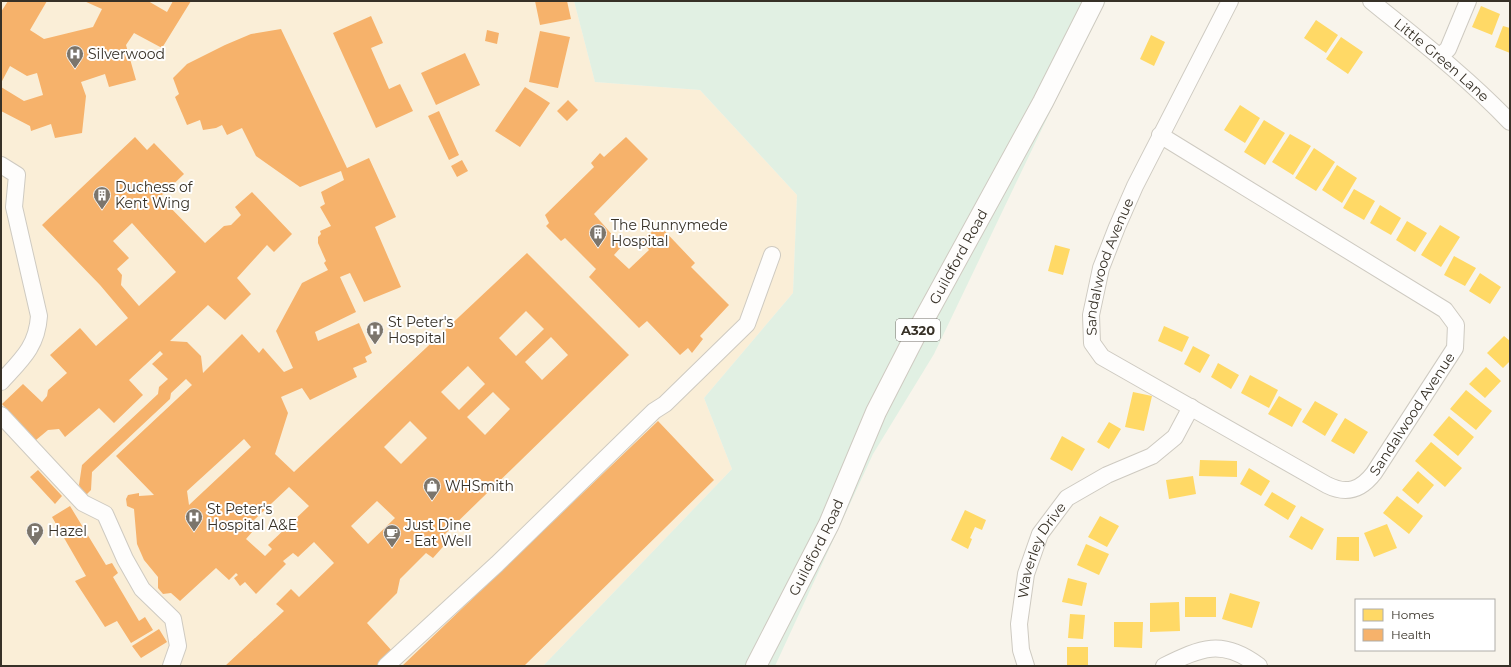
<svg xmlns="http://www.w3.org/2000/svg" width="1511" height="667" font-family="Montserrat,sans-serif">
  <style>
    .built { fill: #faeed7 }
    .green { fill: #e1f0e3 }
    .homes { fill: #ffd966 }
    .health { fill: #f6b26b; fill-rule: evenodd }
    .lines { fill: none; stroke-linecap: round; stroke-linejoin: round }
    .minor-casing { stroke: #cecac1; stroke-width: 18 }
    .major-casing { stroke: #cecac1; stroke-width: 22 }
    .minor { stroke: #fefdfc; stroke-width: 16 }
    .major { stroke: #fefdfc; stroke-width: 20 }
    .labels { text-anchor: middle; stroke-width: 4; stroke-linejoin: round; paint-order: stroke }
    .shield { fill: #fff; stroke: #736f68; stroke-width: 1 }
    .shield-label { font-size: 13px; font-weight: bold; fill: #373127 }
    .poi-label { font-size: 14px; fill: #373127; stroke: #fff; text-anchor: start }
    .street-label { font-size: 14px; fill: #373127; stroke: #fff }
  </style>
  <rect width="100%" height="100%" fill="#f8f4eb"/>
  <path class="built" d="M1 1H574L595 82 700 90 797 195 793 293 704 398 732 469 543 666H1Z"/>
  <path class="green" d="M574 1H1106L1051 110 934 354 873 454 775 666H543L732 469 704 398 793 293 797 195 700 90 595 82Z"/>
  <path class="homes" d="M1481 6 1500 14 1492 35 1472 27Z
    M1316 20 1338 35 1326 53 1304 38Z
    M1503 26 1510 28V53L1495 47Z
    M1151 35 1165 42 1154 66 1140 59Z
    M1341 37 1363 52 1348 74 1326 59Z
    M1240 105 1260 118 1245 143 1224 130Z
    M1264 120 1285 133 1265 165 1244 152Z
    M1290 134 1311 146 1293 175 1272 162Z
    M1314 148 1335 162 1316 191 1295 178Z
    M1337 165 1357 178 1342 203 1322 190Z
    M1354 189 1375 201 1364 220 1343 208Z
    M1380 205 1401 218 1391 235 1370 223Z
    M1407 221 1427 233 1415 252 1396 240Z
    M1440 225 1460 237 1441 267 1421 255Z
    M1055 245 1070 249 1063 275 1048 271Z
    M1454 256 1476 268 1465 286 1444 275Z
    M1480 273 1501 287 1490 304 1469 291Z
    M1164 326 1189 337 1182 352 1158 341Z
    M1504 336 1510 341V361L1503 368 1487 353Z
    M1193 346 1210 355 1200 373 1184 364Z
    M1218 363 1239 375 1231 389 1211 377Z
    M1486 367 1501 381 1485 398 1469 384Z
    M1250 375 1278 390 1269 408 1241 393Z
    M1466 390 1492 411 1476 430 1450 409Z
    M1133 392 1152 396 1144 431 1125 427Z
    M1279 396 1302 409 1292 427 1268 414Z
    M1315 401 1338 414 1325 436 1302 422Z
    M1449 416 1474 437 1458 456 1433 435Z
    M1345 418 1368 432 1354 454 1331 441Z
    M1109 422 1121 429 1109 449 1097 442Z
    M1062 436 1085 449 1072 471 1050 459Z
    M1431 442 1462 468 1445 487 1415 461Z
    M1200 460 1237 461V477L1199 476Z
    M1249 468 1270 481 1261 496 1240 484Z
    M1418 471 1434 485 1418 504 1402 490Z
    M1193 476 1196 494 1169 499 1166 480Z
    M1272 492 1296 506 1288 520 1264 505Z
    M1397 496 1423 516 1409 534 1383 513Z
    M965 510 986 520 982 530 975 527 970 538 972 539 968 549 951 540Z
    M1100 516 1119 526 1107 547 1088 537Z
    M1301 516 1324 529 1312 550 1289 537Z
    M1387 524 1397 548 1374 557 1364 533Z
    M1337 537H1359V561L1336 560Z
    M1086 544 1109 554 1099 575 1077 565Z
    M1068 578 1087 583 1082 606 1062 602Z
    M1230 593 1260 602 1252 628 1222 619Z
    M1185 597H1216V617H1185Z
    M1179 602 1180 631 1150 632V603Z
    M1070 614 1085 615 1083 639 1068 638Z
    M1114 622H1143L1142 648 1114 647Z
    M1067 647H1088V666H1067Z"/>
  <path class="health" d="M8 1H47L30 30 44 39 93 27 102 9 84 1H148L167 12 173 1H191L162 48 134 33 126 45 136 80 109 87 105 74 81 82 86 96 82 133 55 138 51 124 31 131 30 126 1 111V87L24 101 43 95 37 73 27 76 10 66 1 83V12Z
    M535 1H567L571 19 540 25Z
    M371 16 383 43 371 48 389 89 400 84 413 111 376 128 333 33Z
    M281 29 347 168 369 158 396 217 375 227 401 287 364 302 350 273 340 277 356 312 315 332 318 341 359 323 372 353 365 357 367 362 353 368 357 377 310 400 302 388 281 397 288 413 275 454 294 472 527 253 629 355 444 535 449 540 433 558 426 553 400 579 397 593 367 623 392 651 376 666H225L284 611 276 604 291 589 299 597 334 563 314 542 298 557 293 553 283 561 286 564 256 594 245 582 240 586 234 578 238 575 236 573 229 580 216 568 180 601 171 593 163 594 158 588V577L144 560 137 544 134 509 127 506 126 499 128 495 139 493V496L154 495 116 456 192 385 186 379 171 393 170 399 92 472 91 490 85 496 79 485 82 465 158 394 159 387 168 379 152 364 163 354 160 351 129 380 143 395 114 423 99 408 65 437 59 429 48 430 36 440 2 404 23 384 42 402 47 396 48 390 67 373 50 355 80 328 96 346 128 318 100 285 42 225 135 137 147 150 154 143 184 174 160 197 205 243 224 226 231 225 241 215 235 207 252 192 292 234 274 252 267 245 237 278 251 294 225 320 208 305 170 341 187 342 201 356 203 373 242 334 259 353 263 348 284 372 293 368 276 331 302 283 328 270 324 263 326 261 318 243V237L321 234 320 231 331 226 320 207 325 204 321 192 344 180 341 171 300 187 256 156 242 128 227 135 222 125 216 128 203 130 200 120 187 125 175 97 179 94 173 78 187 64 225 45 251 34ZM132 223 176 272 139 306 121 285 122 275 117 269 129 258 113 241ZM526 311 544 329 516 356 499 338ZM551 337 568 355 542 380 525 362ZM468 366 485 384 459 410 441 392ZM493 392 510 409 485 435 467 417ZM410 421 427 438 401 464 384 447ZM244 439 251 447 189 505 187 491ZM289 487 309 506 268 545 272 549 265 556 246 539 259 524 254 520ZM377 501 395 518 368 544 351 526Z
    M487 30 499 33 497 44 485 41Z
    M540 31 570 37 558 88 529 82Z
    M465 53 480 85 436 105 421 73Z
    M525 87 550 103 520 147 495 131Z
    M568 100 578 110 567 121 557 111Z
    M439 111 459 155 449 160 428 116Z
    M626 137 648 159 594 214 622 246 614 255 629 269 649 250 642 241 659 225 695 263 691 267 729 305 700 336 703 339 692 353 688 348 680 355 647 321 639 328 589 277 596 269 565 238 561 241 546 226 549 223 545 215 594 167 591 163 600 153 604 157Z
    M462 160 468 171 457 177 451 166Z
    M658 421 714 480 524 666H402Z
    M38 470 62 496 55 504 30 477Z
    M70 506 106 565 112 563 118 573 113 577 139 621 145 617 153 630 131 643 117 621 105 627 75 581 86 576 52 517Z
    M159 629 167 642 141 658 132 646Z"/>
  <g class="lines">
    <g class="minor-casing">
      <g id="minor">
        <path id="s1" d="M1371 1C1419 40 1467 77 1510 122"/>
        <path d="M1440 56 1448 49 1468 1"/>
        <path id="s2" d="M1160 135 1445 310 1456 325 1455 348 1374 473C1361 490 1347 495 1327 485L1102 357 1092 343 1091 315 1101 268 1117 227 1135 186 1230 1"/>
        <path d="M1 165 17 175 14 207 39 316C37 347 21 360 1 382"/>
        <path d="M1 415 83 503 105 514 125 559 142 589 173 619 178 646 171 666"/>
        <path d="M386 666 497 564 654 411 665 404 747 324 772 255"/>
        <path id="s3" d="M1026 666 1021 650 1019 624 1026 574 1040 534 1067 498 1107 475 1152 456 1175 437 1191 407"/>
        <path d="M1164 666C1201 648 1222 638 1259 666"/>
      </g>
    </g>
    <g class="major-casing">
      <g id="major">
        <path id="s4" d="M756 666 829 524 876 412 916 334 1043 102 1094 1"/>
      </g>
    </g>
    <use href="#minor" class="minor"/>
    <use href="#major" class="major"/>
  </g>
  <defs>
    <g id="hospital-pin" transform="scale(0.9)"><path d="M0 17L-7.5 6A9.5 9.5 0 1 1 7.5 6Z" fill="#7b756c" stroke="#fff"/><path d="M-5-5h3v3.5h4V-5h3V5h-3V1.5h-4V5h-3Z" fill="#fff"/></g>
    <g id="building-pin" transform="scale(0.9)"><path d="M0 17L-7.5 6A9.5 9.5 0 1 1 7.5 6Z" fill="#7b756c" stroke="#fff"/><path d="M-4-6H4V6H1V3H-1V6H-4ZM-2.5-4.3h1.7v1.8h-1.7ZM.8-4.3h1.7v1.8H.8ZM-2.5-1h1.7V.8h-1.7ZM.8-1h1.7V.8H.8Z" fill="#fff"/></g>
    <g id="shop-pin" transform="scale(0.9)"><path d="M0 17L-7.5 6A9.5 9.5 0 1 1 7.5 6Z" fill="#7b756c" stroke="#fff"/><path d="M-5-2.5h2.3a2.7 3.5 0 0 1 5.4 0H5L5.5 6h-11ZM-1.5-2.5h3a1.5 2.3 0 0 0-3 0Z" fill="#fff"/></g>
    <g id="parking-pin" transform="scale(0.9)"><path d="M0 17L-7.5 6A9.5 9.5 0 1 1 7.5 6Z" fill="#7b756c" stroke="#fff"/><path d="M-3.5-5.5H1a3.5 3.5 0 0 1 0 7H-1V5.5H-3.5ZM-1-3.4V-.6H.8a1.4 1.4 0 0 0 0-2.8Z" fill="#fff"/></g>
    <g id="cafe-pin" transform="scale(0.9)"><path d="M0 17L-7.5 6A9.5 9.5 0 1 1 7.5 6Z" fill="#7b756c" stroke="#fff"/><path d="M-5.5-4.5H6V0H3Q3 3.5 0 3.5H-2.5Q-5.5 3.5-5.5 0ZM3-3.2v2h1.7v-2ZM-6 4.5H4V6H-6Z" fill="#fff"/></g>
  </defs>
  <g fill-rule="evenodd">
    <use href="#hospital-pin" x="75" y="54"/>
    <use href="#building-pin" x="102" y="195"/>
    <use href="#building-pin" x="598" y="233"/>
    <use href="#hospital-pin" x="375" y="330"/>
    <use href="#shop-pin" x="432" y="486"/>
    <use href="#hospital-pin" x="194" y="517"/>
    <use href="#parking-pin" x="35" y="531"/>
    <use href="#cafe-pin" x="392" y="533"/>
  </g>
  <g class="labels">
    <rect class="shield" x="896" y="319" width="44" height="22" rx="3"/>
    <g class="shield-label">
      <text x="918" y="335">A320</text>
    </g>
    <g class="poi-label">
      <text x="88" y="59">Silverwood</text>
      <text x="115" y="192">Duchess of<tspan x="115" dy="16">Kent Wing</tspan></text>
      <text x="611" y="230">The Runnymede<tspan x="611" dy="16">Hospital</tspan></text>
      <text x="388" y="327">St Peter's<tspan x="388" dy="16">Hospital</tspan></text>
      <text x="445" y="491">WHSmith</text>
      <text x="207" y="514">St Peter's<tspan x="207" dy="16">Hospital A&amp;E</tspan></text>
      <text x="405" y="530">Just Dine<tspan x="405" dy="16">- Eat Well</tspan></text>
      <text x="48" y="536">Hazel</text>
    </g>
    <g class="street-label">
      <text dy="5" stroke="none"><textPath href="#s1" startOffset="92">Little Green Lane</textPath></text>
      <text dy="5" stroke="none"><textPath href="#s4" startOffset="457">Guildford Road</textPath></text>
      <text dy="5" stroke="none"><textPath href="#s2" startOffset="934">Sandalwood Avenue</textPath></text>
      <text transform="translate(1412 414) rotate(-57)" y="5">Sandalwood Avenue</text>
      <text dy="5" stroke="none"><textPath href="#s4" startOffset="133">Guildford Road</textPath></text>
      <text dy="5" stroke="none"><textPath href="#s3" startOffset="121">Waverley Drive</textPath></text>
    </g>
  </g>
  <rect width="1511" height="667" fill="none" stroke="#373127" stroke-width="4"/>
  <rect x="1355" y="599" width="140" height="52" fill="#ffffff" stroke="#afada9"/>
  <rect x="1363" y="609" width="20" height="12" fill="#ffd966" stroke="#afada9"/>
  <text x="1391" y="619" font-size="12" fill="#373127">Homes</text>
  <rect x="1363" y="629" width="20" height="12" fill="#f6b26b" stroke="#afada9"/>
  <text x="1391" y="639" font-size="12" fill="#373127">Health</text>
</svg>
